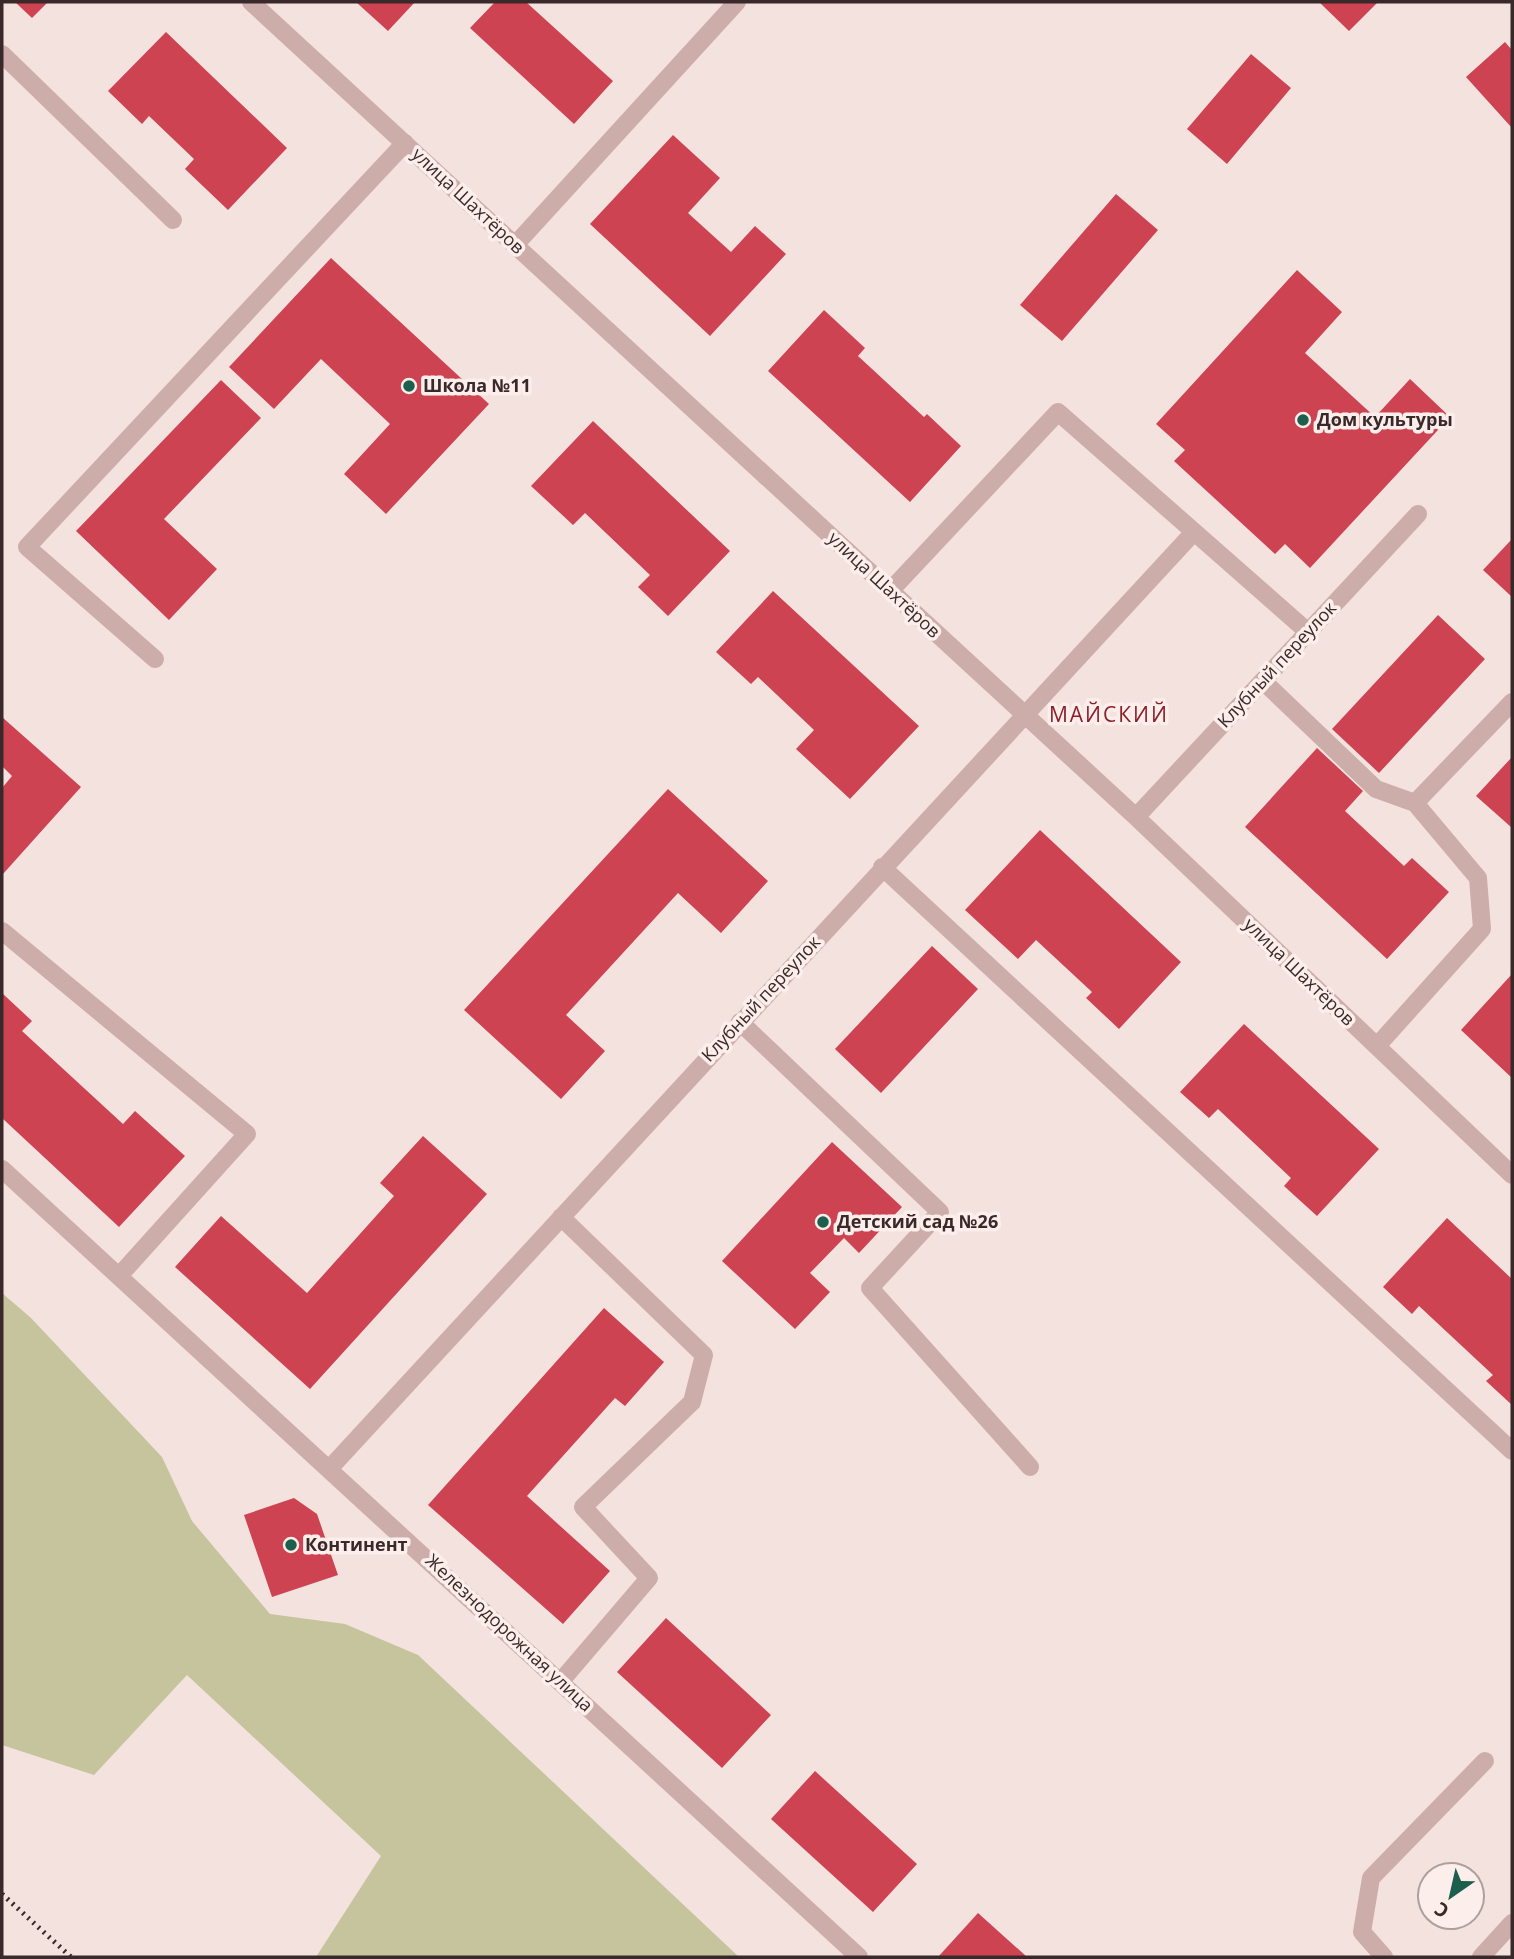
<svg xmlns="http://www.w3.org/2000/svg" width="1514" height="1959" font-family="'Open Sans',sans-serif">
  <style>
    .green { fill: #c5c49d }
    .building { fill: #cd4352 }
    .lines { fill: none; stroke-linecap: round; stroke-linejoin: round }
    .minor { stroke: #cdada9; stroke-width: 18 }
    .rail { stroke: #3a292a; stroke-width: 5; stroke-dasharray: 2 5; stroke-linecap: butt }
    .poi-dot { fill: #1c5f4c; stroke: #fbeeeb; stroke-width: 2.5 }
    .labels { text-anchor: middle; stroke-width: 7; stroke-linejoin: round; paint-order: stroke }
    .street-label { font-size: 18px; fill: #3a292a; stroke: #fbeeeb }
    .poi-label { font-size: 18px; font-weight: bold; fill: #3a292a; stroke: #fbeeeb; text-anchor: start }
    .quarter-label { font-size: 21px; letter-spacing: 2px; fill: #8e1d2a; stroke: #fbeeeb }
  </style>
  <rect width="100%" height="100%" fill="#f4e2de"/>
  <path class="green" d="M2 1293 31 1318 162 1457 192 1521 270 1614 345 1624 418 1655 739 1957H316L381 1856 187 1675 94 1775 2 1745Z"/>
  <path class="building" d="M15 2H48L32 18Z
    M356 2H415L388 31Z
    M495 2H526L613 81 574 124 470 28Z
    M1319 2H1378L1349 31Z
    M166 32 287 148 228 210 185 169 194 159 149 116 142 124 108 91Z
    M1505 42 1512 50V128L1466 77Z
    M1251 54 1291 88 1227 164 1187 129Z
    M673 135 720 178 688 213 731 252 755 226 786 254 710 336 590 224Z
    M1116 194 1158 230 1062 341 1020 305Z
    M331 258 489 404 386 514 344 474 390 424 321 359 274 409 229 367Z
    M1297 270 1342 312 1305 353 1375 417 1410 379 1450 417 1310 568 1285 544 1275 554 1174 461 1185 450 1156 424Z
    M824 310 865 348 858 356 924 417 927 414 961 446 910 502 768 371Z
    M221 380 261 418 164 519 217 569 169 620 76 531Z
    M593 421 730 551 668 616 638 587 650 575 585 513 573 525 531 486Z
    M1512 539V597L1483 570Z
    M773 591 919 726 850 799 796 749 814 730 758 677 751 684 716 652Z
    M1438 615 1485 659 1379 773 1332 729Z
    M2 717 81 787 3 874 2 788 12 776 2 766Z
    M1317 748 1363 791 1345 811 1404 866 1412 858 1449 892 1387 959 1245 827Z
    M1512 757V826L1511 827 1476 796Z
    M668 789 768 881 721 933 678 893 566 1015 605 1051 561 1099 464 1010Z
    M1040 830 1181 962 1119 1029 1086 998 1092 992 1036 940 1018 959 965 910Z
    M932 946 978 989 881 1093 835 1049Z
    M1512 974V1078L1461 1030Z
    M2 993 32 1021 22 1031 123 1124 135 1111 185 1156 119 1227 2 1118Z
    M1244 1024 1379 1149 1317 1216 1284 1186 1291 1178 1218 1109 1209 1118 1180 1092Z
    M423 1136 487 1194 310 1389 175 1267 221 1216 307 1293 394 1196 380 1183Z
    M832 1142 902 1207 859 1253 844 1238 810 1273 830 1292 795 1329 722 1261Z
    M1447 1218 1512 1279V1405L1486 1381 1493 1375 1419 1306 1412 1314 1383 1287Z
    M604 1308 664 1362 625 1406 615 1398 527 1496 610 1571 563 1624 428 1505Z
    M294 1498 317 1514 338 1575 272 1597 244 1515Z
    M666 1618 771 1715 722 1768 617 1672Z
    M815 1771 917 1864 873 1912 771 1819Z
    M978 1913 1027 1957H938Z"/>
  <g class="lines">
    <path class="minor" d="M251 2 1136 817 1512 1175
      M2 54 173 220
      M515 245 737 2
      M890 591 1058 412 1308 632
      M155 659 27 547 405 143
      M1263 681 1376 789 1415 803
      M1136 817 1418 514
      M882 867 1512 1451
      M2 931 247 1134 119 1276
      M740 1022 940 1212 870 1288 1030 1467
      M1377 1046 1482 929 1478 878 1415 803 1512 702
      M2 1169 859 1957
      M330 1468 1194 532
      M561 1681 649 1578 583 1507 692 1402 704 1355 561 1217
      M1384 1957 1362 1932 1371 1878 1485 1761
      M1481 1957 1512 1923"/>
    <path class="rail" d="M2 1894 71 1957"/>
  </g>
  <g class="poi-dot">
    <circle cx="409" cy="386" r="7"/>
    <circle cx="1303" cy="420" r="7"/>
    <circle cx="823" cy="1222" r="7"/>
    <circle cx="291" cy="1545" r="7"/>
  </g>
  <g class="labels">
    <g class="street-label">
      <text transform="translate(468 201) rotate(43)" y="6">улица Шахтёров</text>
      <text transform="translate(884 585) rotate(43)" y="6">улица Шахтёров</text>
      <text transform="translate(1277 665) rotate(-47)" y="6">Клубный переулок</text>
      <text transform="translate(1299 972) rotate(44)" y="6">улица Шахтёров</text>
      <text transform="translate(761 999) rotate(-47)" y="6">Клубный переулок</text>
      <text transform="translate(509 1633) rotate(43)" y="6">Железнодорожная улица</text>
    </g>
    <g class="poi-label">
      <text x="423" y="392">Школа №11</text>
      <text x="1317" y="426">Дом культуры</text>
      <text x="837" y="1228">Детский сад №26</text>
      <text x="305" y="1551">Континент</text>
    </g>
    <g class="quarter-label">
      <text x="1109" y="722">МАЙСКИЙ</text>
    </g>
  </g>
  <rect width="1514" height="1959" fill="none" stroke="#3a292a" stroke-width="7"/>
  <g transform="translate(1451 1896) rotate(214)"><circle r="33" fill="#fbeeeb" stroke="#ae9f9e" stroke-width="2"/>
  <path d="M0-5L12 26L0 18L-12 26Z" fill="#1c5f4c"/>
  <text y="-10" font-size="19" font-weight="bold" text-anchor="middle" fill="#3a292a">С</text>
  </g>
</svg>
